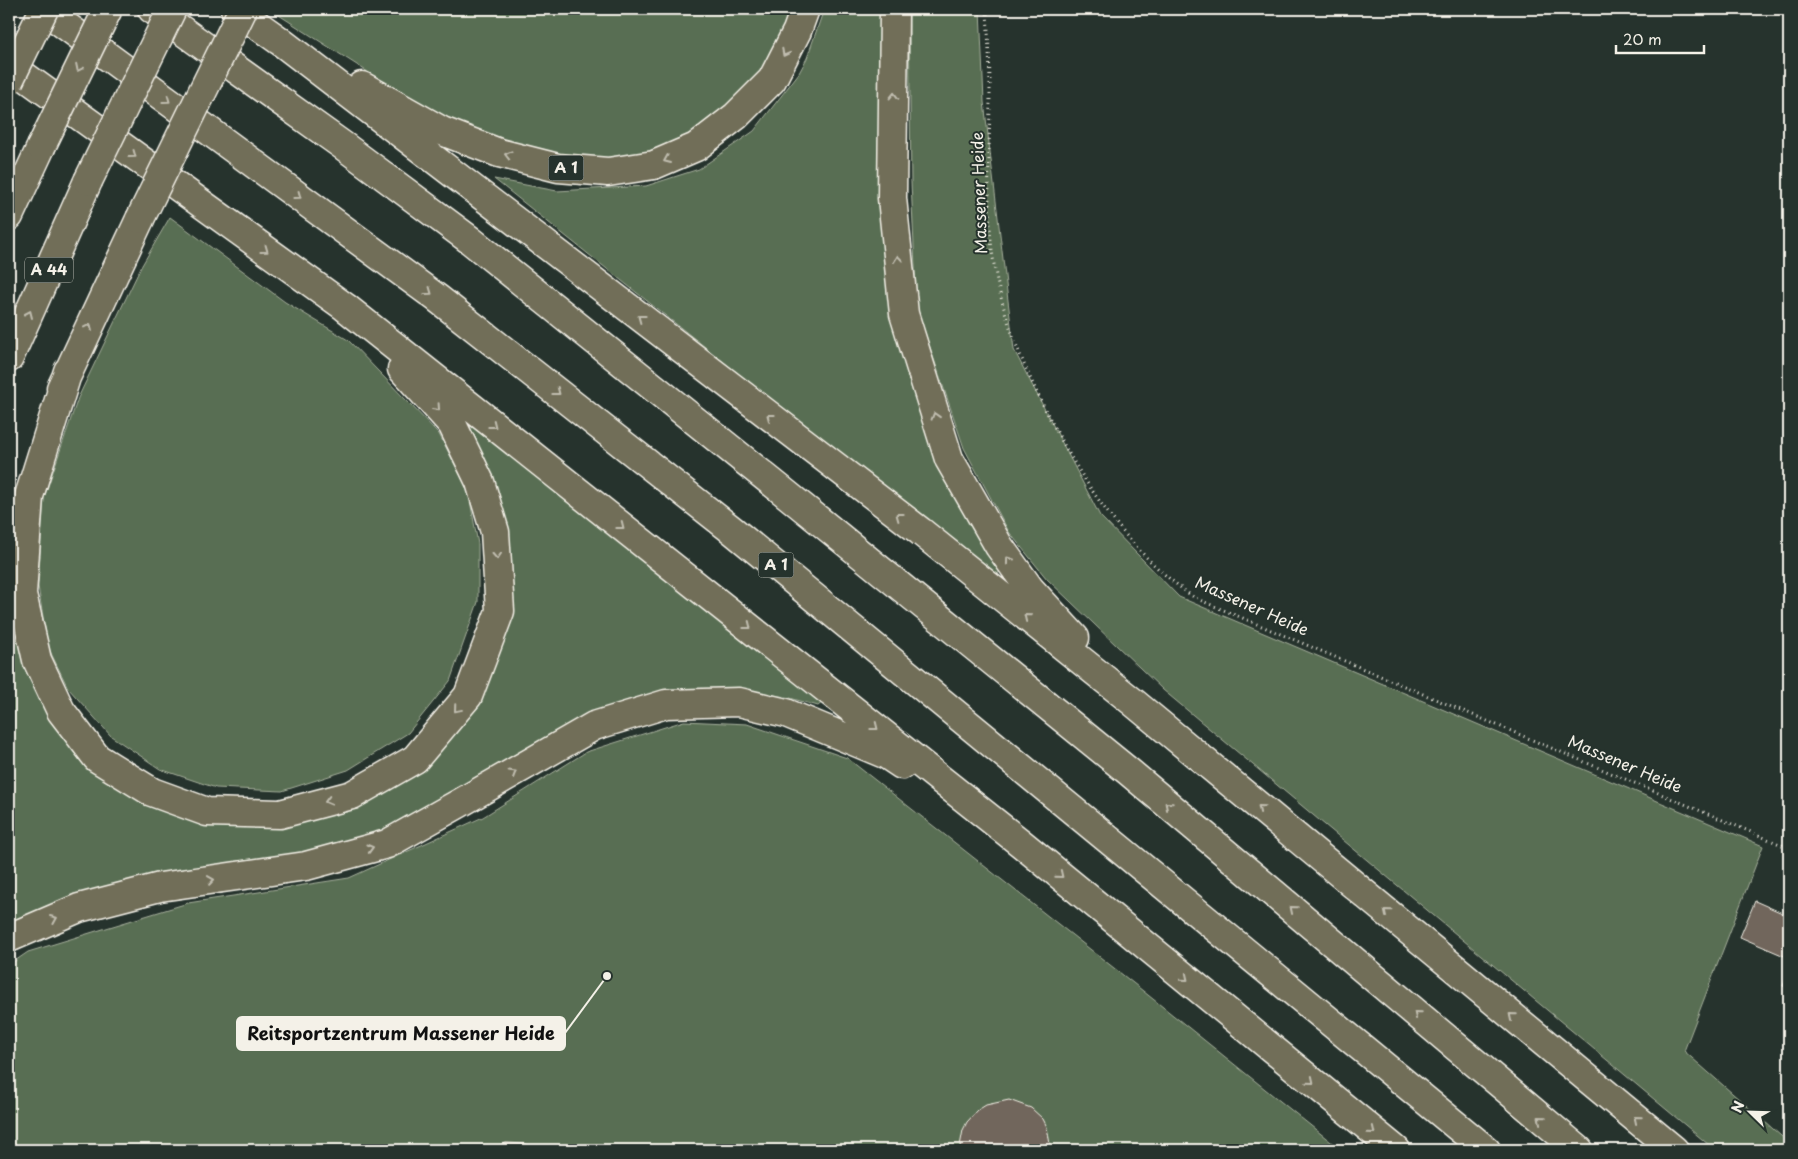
<svg xmlns="http://www.w3.org/2000/svg" width="1798" height="1159" font-family="'Playpen Sans',sans-serif">
  <style>
    .green { fill: #596e52; stroke: #a6b09d }
    .building { fill: #71665c; stroke: #f4f1e8 }
    .lines { fill: none; stroke-linecap: round; stroke-linejoin: round }
    .highway-casing { stroke: #f4f1e8; stroke-width: 31 }
    .path { stroke: #f4f1e8; stroke-width: 3; stroke-dasharray: 1 4; stroke-linecap: butt }
    .highway { stroke: #716e59; stroke-width: 28 }
    .highway-bridge-casing { stroke: #f4f1e8; stroke-width: 31; stroke-linecap: butt }
    .highway-bridge { stroke: #716e59; stroke-width: 28 }
    .oneway { stroke: #c0bdaf }
    .labels { text-anchor: middle; stroke-width: 4; stroke-linejoin: round; paint-order: stroke }
    .shield { fill: #26332d; stroke: #b6b8b0; stroke-width: 1 }
    .shield-label { font-size: 15px; font-weight: bold; fill: #f4f1e8 }
    .street-label { font-size: 16px; fill: #f4f1e8; stroke: #26332d }
    .leader { fill: none; stroke: #f4f1e8; stroke-width: 2 }
    .callout-dot { fill: #f4f1e8; stroke: #26332d; stroke-width: 2 }
    .callout { fill: #f4f1e8; stroke: #f4f1e8; stroke-width: 2 }
    .callout-label { font-size: 18px; text-anchor: middle; font-weight: bold; fill: #111 }
  </style>
  <rect width="100%" height="100%" fill="#26332d"/>
  <filter id="ink" filterUnits="userSpaceOnUse"><feTurbulence type="fractalNoise" baseFrequency=".02" numOctaves="2"/><feDisplacementMap in="SourceGraphic" scale="10" xChannelSelector="R" yChannelSelector="G"/><feConvolveMatrix kernelMatrix="1 2 1 2 8 2 1 2 1" color-interpolation-filters="sRGB"/></filter>
  <g filter="url(#ink)">
    <path class="green" d="M272 9H793L762 74 731 108 692 137 650 156 611 160 565 158 504 144 446 122 271 10Z
      M824 9H882L878 204 893 321 1002 568 995 578 494 179 557 191 646 186 699 169 754 131 799 73 807 58Z
      M909 9H980L984 102 1014 350 1100 516 1179 597 1763 846 1684 1051 1789 1143V1150H1715L1163 690 1047 579 1009 532 964 448 917 309 911 182Z
      M170 217 285 302 348 340 439 434 468 490 478 544V602L450 681 408 733 348 770 282 791 216 788 160 769 111 736 68 688 48 647 38 586 44 498 78 398 141 267Z
      M453 405 547 484 824 701 818 706 790 698 739 688 666 692 386 830 307 859 9 928V611L29 667 55 720 216 822 419 767 508 610Z
      M684 721 747 724 847 758 1133 983 1341 1150H9V965L28 952 188 903 349 878 483 817 586 752Z"/>
    <path class="building" d="M1755 901 1789 916V958L1740 937Z
      M1788 972 1789 973V989L1783 986Z
      M1009 1100 1031 1108 1043 1119 1047 1127 1051 1150H961L960 1146 963 1130 967 1122 978 1110 986 1105Z
      M506 1143 525 1144 541 1150H486Z"/>
    <g class="lines">
      <g class="highway-casing">
        <path id="highway" d="M43 9 437 298 732 530 1486 1150
          M152 9 345 147 470 240 784 492 1128 771 1579 1150
          M235 9 280 41 920 531 1133 702 1674 1150
          M894 9 892 198 904 314 949 459 999 546 1030 589 1075 638
          M9 65 345 307 1022 844 1396 1150
          M362 86 442 131 499 153 558 168 608 172 654 165 696 147 736 116 772 80 797 31 805 9
          M9 216 41 147
          M9 358 88 181
          M68 371 29 496 22 594 37 660 61 711 97 758 152 792 207 812 280 814 352 795 415 759 468 696 500 611 495 532 480 482 452 424 402 369
          M61 388 140 219
          M9 938 79 908 160 887 306 866 387 844 460 803 594 726 666 704 739 702 786 713 887 755 902 765"/>
      </g>
      <path class="path" d="M987 9C988 35 990 62 990 88 990 142 986 197 992 250 999 308 1020 359 1046 411 1082 482 1128 552 1195 598L1789 848"/>
      <use href="#highway" class="highway"/>
      <g class="highway-bridge-casing">
        <path id="highway-bridge" d="M9 81 44 9
          M41 147 108 9
          M88 181 172 9
          M140 219 243 9"/>
      </g>
      <use href="#highway-bridge" class="highway-bridge"/>
    </g>
    <defs><path id="oneway-chevron" d="M-2-3.5L2.5 0L-2 3.5" fill="none" stroke-width="1.6" stroke-linecap="round" stroke-linejoin="round" transform="scale(1.25)"/></defs>
    <g class="oneway">
      <use href="#oneway-chevron" transform="translate(785 53) rotate(118)"/>
      <use href="#oneway-chevron" transform="translate(79 68) rotate(116)"/>
      <use href="#oneway-chevron" transform="translate(894 96) rotate(-89)"/>
      <use href="#oneway-chevron" transform="translate(167 100) rotate(36)"/>
      <use href="#oneway-chevron" transform="translate(133 155) rotate(36)"/>
      <use href="#oneway-chevron" transform="translate(508 155) rotate(-166)"/>
      <use href="#oneway-chevron" transform="translate(667 160) rotate(157)"/>
      <use href="#oneway-chevron" transform="translate(298 196) rotate(36)"/>
      <use href="#oneway-chevron" transform="translate(265 250) rotate(36)"/>
      <use href="#oneway-chevron" transform="translate(898 259) rotate(-96)"/>
      <use href="#oneway-chevron" transform="translate(429 292) rotate(36)"/>
      <use href="#oneway-chevron" transform="translate(29 314) rotate(-66)"/>
      <use href="#oneway-chevron" transform="translate(641 318) rotate(-143)"/>
      <use href="#oneway-chevron" transform="translate(89 327) rotate(-65)"/>
      <use href="#oneway-chevron" transform="translate(557 392) rotate(38)"/>
      <use href="#oneway-chevron" transform="translate(437 408) rotate(48)"/>
      <use href="#oneway-chevron" transform="translate(935 416) rotate(-107)"/>
      <use href="#oneway-chevron" transform="translate(770 417) rotate(-143)"/>
      <use href="#oneway-chevron" transform="translate(493 425) rotate(38)"/>
      <use href="#oneway-chevron" transform="translate(899 516) rotate(-143)"/>
      <use href="#oneway-chevron" transform="translate(621 526) rotate(38)"/>
      <use href="#oneway-chevron" transform="translate(497 556) rotate(87)"/>
      <use href="#oneway-chevron" transform="translate(1009 560) rotate(-126)"/>
      <use href="#oneway-chevron" transform="translate(1027 617) rotate(-141)"/>
      <use href="#oneway-chevron" transform="translate(748 626) rotate(38)"/>
      <use href="#oneway-chevron" transform="translate(457 709) rotate(130)"/>
      <use href="#oneway-chevron" transform="translate(875 727) rotate(38)"/>
      <use href="#oneway-chevron" transform="translate(513 773) rotate(-30)"/>
      <use href="#oneway-chevron" transform="translate(328 801) rotate(165)"/>
      <use href="#oneway-chevron" transform="translate(1168 805) rotate(-140)"/>
      <use href="#oneway-chevron" transform="translate(1261 808) rotate(-140)"/>
      <use href="#oneway-chevron" transform="translate(370 848) rotate(-16)"/>
      <use href="#oneway-chevron" transform="translate(1060 875) rotate(39)"/>
      <use href="#oneway-chevron" transform="translate(211 880) rotate(-8)"/>
      <use href="#oneway-chevron" transform="translate(1293 909) rotate(-140)"/>
      <use href="#oneway-chevron" transform="translate(1387 912) rotate(-140)"/>
      <use href="#oneway-chevron" transform="translate(54 919) rotate(-23)"/>
      <use href="#oneway-chevron" transform="translate(1185 978) rotate(39)"/>
      <use href="#oneway-chevron" transform="translate(1417 1014) rotate(-140)"/>
      <use href="#oneway-chevron" transform="translate(1512 1016) rotate(-140)"/>
      <use href="#oneway-chevron" transform="translate(1311 1081) rotate(39)"/>
      <use href="#oneway-chevron" transform="translate(1541 1119) rotate(-140)"/>
      <use href="#oneway-chevron" transform="translate(1637 1119) rotate(-140)"/>
      <use href="#oneway-chevron" transform="translate(1372 1131) rotate(39)"/>
    </g>
  </g>
  <g class="labels">
    <g class="shield">
      <rect x="548.5" y="155.5" width="35" height="25" rx="4"/>
      <rect x="25" y="257.5" width="48" height="25" rx="4"/>
      <rect x="758.5" y="552.5" width="35" height="25" rx="4"/>
    </g>
    <g class="shield-label">
      <text x="566" y="173">A 1</text>
      <text x="49" y="275">A 44</text>
      <text x="776" y="570">A 1</text>
    </g>
    <g class="street-label">
      <text transform="translate(979 193) rotate(-92)" y="6">Massener Heide</text>
      <text transform="translate(1252 606) rotate(24)" y="6">Massener Heide</text>
      <text transform="translate(1625 764) rotate(23)" y="6">Massener Heide</text>
    </g>
  </g>
  <path class="leader" d="M607 976L565 1033"/>
  <circle class="callout-dot" cx="607" cy="976" r="5"/>
  <rect class="callout" x="237" y="1017" width="328" height="33" rx="5"/>
  <g class="callout-label">
    <text x="401" y="1040">Reitsportzentrum Massener Heide</text>
  </g>
  <rect width="1798" height="1159" fill="none" stroke="#26332d" stroke-width="30"/>
  <rect x="15" y="15" width="1768" height="1129" fill="none" stroke="#f4f1e8" stroke-width="2" filter="url(#ink)"/>
  <g transform="translate(1750 1112) rotate(293)" stroke="#26332d" stroke-width="4" paint-order="stroke">
  <path d="M0-4L9 19L0 12L-9 19Z" fill="#f4f1e8"/>
  <text y="-8" font-size="14" font-weight="bold" text-anchor="middle" fill="#f4f1e8">N</text>
  </g>
  <path d="M1616 45v8h88v-8" fill="none" stroke="#f4f1e8" stroke-width="2.5"/>
  <text x="1623" y="45" font-size="15" fill="#f4f1e8" stroke="#26332d" stroke-width="4" paint-order="stroke">20 m</text>
</svg>
